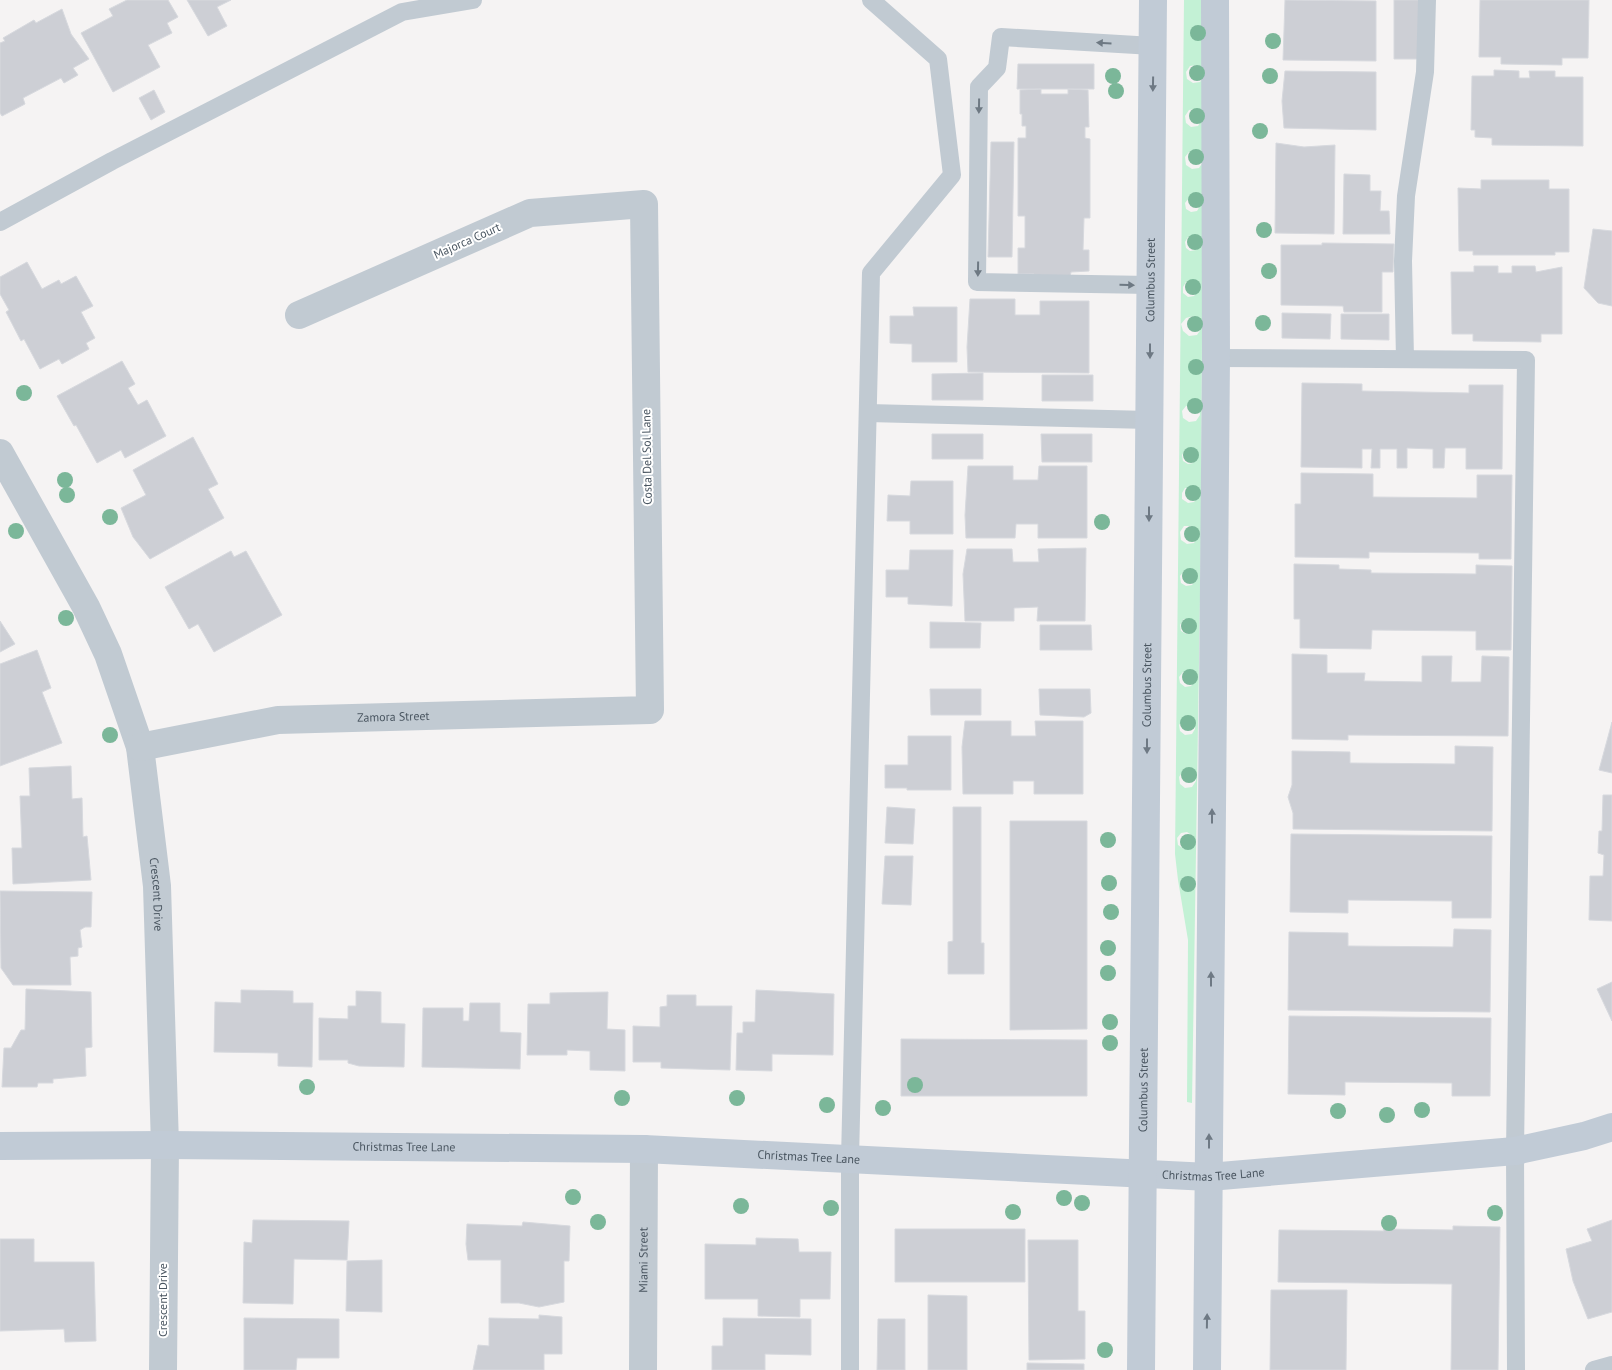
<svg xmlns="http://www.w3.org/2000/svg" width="1612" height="1370" font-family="'PT Sans',sans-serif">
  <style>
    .green { fill: #c3f1d5; fill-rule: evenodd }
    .building { fill: #cdcfd5; stroke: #d7d9de }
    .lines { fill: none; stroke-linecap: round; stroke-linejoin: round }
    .lane { stroke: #c1cad2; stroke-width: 18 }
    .street { stroke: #c1cad2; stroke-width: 28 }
    .secondary { stroke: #c1cbd6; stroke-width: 28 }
    .tree { fill: #7bb799 }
    .oneway { fill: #6e7983 }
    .oneway2 { fill: #6e7984 }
    .labels { text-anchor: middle; stroke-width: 4; stroke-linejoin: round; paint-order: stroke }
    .street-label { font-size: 12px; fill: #4a5661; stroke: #fff }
  </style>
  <rect width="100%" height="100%" fill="#f5f3f3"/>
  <path class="green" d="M1184 0H1207L1206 159 1202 334 1201 536 1192 1103 1187 1102 1188 940 1178 880 1175 854ZM1197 65 1203 70 1204 76 1200 82 1193 83 1187 79 1186 72 1190 66ZM1196 109 1201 113 1202 120 1198 126 1191 127 1186 123 1185 116 1189 110ZM1196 151 1202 155 1203 162 1199 168 1192 169 1186 165 1185 157 1189 152ZM1195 197 1200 201V206L1197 211 1191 212 1186 209 1185 203 1189 198ZM1194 236 1199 240 1200 245 1196 250 1190 251 1186 248 1185 242 1188 237ZM1186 282H1192L1197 285 1198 291 1194 296 1188 297 1183 293V287ZM1194 316 1200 321 1201 329 1197 335 1189 336 1183 331 1181 324 1186 318ZM1193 405 1199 409 1200 415 1196 421 1189 422 1183 418 1182 411 1186 406ZM1191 449 1196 453 1197 458 1193 463 1188 464 1183 461 1182 455 1185 450ZM1192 487 1197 490 1198 497 1194 502 1188 503 1182 499V493L1185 488ZM1184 526H1192L1197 530 1198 537 1194 543 1187 544 1181 540 1180 532ZM1184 571H1190L1195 575 1196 580 1192 585 1186 586 1181 583 1180 576ZM1184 619H1190L1194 622 1196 628 1192 633 1186 634 1181 631 1180 625ZM1189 671 1194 675 1195 681 1191 686 1185 687 1180 683 1179 677 1183 672ZM1189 719 1194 723 1195 729 1192 734 1185 735 1180 731 1179 725 1183 720ZM1190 770 1195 775 1196 781 1192 787 1185 788 1180 784 1179 777 1183 771ZM1187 832 1193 836 1194 842 1190 847 1184 849 1178 845 1177 838 1181 833Z"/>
  <path class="building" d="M127 0H168L178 17 167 23 172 33 148 45 160 67 113 92 81 33 113 16 109 9Z
    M187 0H231L217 7 227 26 208 36Z
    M1285 0 1376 1V61L1283 60Z
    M1394 0H1420L1419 59H1394Z
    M1480 0H1589L1588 58H1562V65L1501 64V57H1479Z
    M62 9 71 34 89 59 73 68 78 75 64 83 61 78 23 98 25 104 2 116 0 113V43L5 41 3 38 34 20 36 23Z
    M1018 64H1094V89H1017Z
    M1494 70 1519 71V78H1530L1529 71H1555V77H1583V146L1492 145V138L1475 137V130H1471L1472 76H1494Z
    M1285 71 1376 72V130L1284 128 1282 101Z
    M1041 89V94H1068V89L1088 90 1089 127H1085V138L1090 139V218H1084L1083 250H1089V271L1071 272 1070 277H1034V274H1018V248H1025V216H1018V138H1026V126H1022V114H1020V90Z
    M154 90 165 112 151 120 139 98Z
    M991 142H1014L1012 257H988Z
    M1276 143 1304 147 1335 145 1334 234 1275 233Z
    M1344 174 1370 175V191H1381L1380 211H1389L1390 234H1343Z
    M1481 180H1549V189H1569V252H1555V255H1473V251H1459L1458 188 1481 189Z
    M1593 229 1612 231V306L1598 303 1584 288Z
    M1322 243 1394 244 1393 272H1382V312H1344L1343 306 1281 305V245H1322Z
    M27 262 42 289 59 280 61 284 76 276 93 306 81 312 95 338 86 343 89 349 62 364 59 359 40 369 24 339 21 341 6 312 9 310 0 294V277Z
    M1474 266H1498V273H1512V266H1535L1536 272 1562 267V334H1541V342L1473 341V334H1452L1451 272H1474Z
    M970 299H1015V315H1040V301H1089V373L968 372 967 347Z
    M913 307H957V362H912V344L890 343V316H914Z
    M1282 313 1331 314 1330 339 1282 338Z
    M1341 314H1389V340L1341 339Z
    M122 361 135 384 128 388 138 405 147 400 166 436 125 458 121 450 97 463 76 425 74 426 57 396Z
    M983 373V400H932V374Z
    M1042 375H1093V401H1042Z
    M1302 383 1362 384V391L1469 393V385H1503L1502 469H1466V448H1445L1444 468H1433V449L1407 448V468H1397V449H1380V468H1371L1372 449H1362V468L1301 467Z
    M932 434H983V459H932Z
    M1041 434H1092V462H1042Z
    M193 437 218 484 208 489 224 518 150 559 133 537 121 508 146 495 133 470Z
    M968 466H1013V480H1038L1039 466H1087V538H1038V524H1016L1015 538H966L965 515Z
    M1301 473 1373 474V497L1477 498V475H1512L1511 559H1479V553L1369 552V558L1295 557V504H1301Z
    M911 481H953V534H910V521H887L888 495 910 496Z
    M1086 548 1085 621H1037L1038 607 1014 608V621H965L963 574 967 549H1012L1013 562H1039L1038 549Z
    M910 550H953L952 606 908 604V597H886V570H909Z
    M231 551 234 557 246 551 282 615 214 652 198 624 189 629 165 587Z
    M1294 564 1339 565V569L1371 570V573L1476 574V565L1512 566 1511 650H1476V631L1372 630 1371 649 1300 648V619H1294Z
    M0 621 15 644 0 652Z
    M930 622 981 623 980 648H930Z
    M1040 625H1091L1092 650H1040Z
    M37 650 51 688 42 692 62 743 0 766V664Z
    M1292 654 1327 655V673H1365L1364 681 1422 682V656H1452L1451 682H1481L1482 656 1509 657 1508 736 1348 735V740L1292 739Z
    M930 689H981V715H931Z
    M1039 689H1090L1091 713 1084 717 1040 715Z
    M965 721H1011V736H1036L1035 721H1083V794H1034V781H1013V794H963L962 747Z
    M1612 722V773L1599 770Z
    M908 736H951V790H907V788H885V765H908Z
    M1455 746 1493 747 1492 831 1293 829V813L1288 797 1292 785V751L1350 752V763L1455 764Z
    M71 766 72 799 82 798 83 837 87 836 91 880 13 884 12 848H22L20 796H30L29 768Z
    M1603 795H1612V921L1589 920 1590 876H1603L1604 855 1598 853 1599 831H1602Z
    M887 807 915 809 913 844 885 843Z
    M953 807H981V943H984V974H948V942L953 941Z
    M1010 821H1087V1029L1010 1030Z
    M1291 834 1492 836 1491 918H1452V901L1348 900V913L1290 912Z
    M885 856H913L911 905 882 904Z
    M0 891 92 892 91 927H85L80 930 82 947 78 948V956L70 957 71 985H13L1 968Z
    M1454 929 1491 930 1490 1012 1288 1010 1289 932 1348 933V946L1453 947Z
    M1612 982V1021L1597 989Z
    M26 989 91 992 92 1047 85 1048 86 1076 53 1079V1083H38L37 1087H2L4 1048H11L21 1030H25Z
    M241 990 293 991V1003H313L312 1067 278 1066V1053L214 1052 215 1002 241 1003Z
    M756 990 834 994 833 1055 772 1054V1071L736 1070 737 1033H743V1022H755Z
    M356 991 381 992V1023L405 1024 404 1067 359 1066 348 1063V1060H319V1018L348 1019V1006H356Z
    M608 992 607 1029 625 1030V1071L590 1070V1051L567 1050V1055H527L528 1004H550V993Z
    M667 995H696V1006H732L730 1070 661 1068V1062H633V1026L660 1027V1007L667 1006Z
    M470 1003H500V1032L521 1033 520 1069 422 1067 423 1008H463V1021H469Z
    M1289 1016 1491 1018 1490 1096H1452V1083L1345 1082V1095L1288 1094Z
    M901 1039 1087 1040V1096H901Z
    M253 1220 349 1221 347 1260 294 1259 293 1304 243 1303 244 1242 252 1243Z
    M1612 1220V1312L1588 1319 1573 1281 1566 1249 1592 1241 1587 1229Z
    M523 1222 570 1226 569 1261H564V1302L539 1307 519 1303H501V1260H468L466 1244 467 1224 522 1226Z
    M1453 1226 1500 1227 1498 1370H1451L1452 1284 1278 1282 1279 1230 1384 1231 1383 1229 1453 1230Z
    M895 1229H1025V1282H895Z
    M756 1238 798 1239 799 1252H831L830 1299H800V1317L758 1316V1299H705V1244L756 1245Z
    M0 1239H34V1262H94L96 1341 65 1342 64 1329 0 1331Z
    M1028 1240H1078V1311H1085V1359L1029 1360Z
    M382 1260V1312L346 1311 347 1261Z
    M1271 1290H1347L1346 1370H1270Z
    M928 1295 967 1296V1370H928Z
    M539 1315 562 1317V1354H544V1370H473L478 1345 489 1346V1318L539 1319Z
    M244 1318 339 1319V1358H297L296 1370H244Z
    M723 1318 811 1319V1355L765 1354V1370H712V1346H723Z
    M878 1319H905V1370H877Z
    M1027 1363 1084 1364V1370H1027Z"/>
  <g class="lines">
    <path class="lane" d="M0 222 112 161 402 12 473 0
      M1150 285 977 282 979 87 997 68 1001 37 1153 46
      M1216 358 1526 360 1515 1151 1516 1370
      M1405 359 1403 261 1406 196 1425 72 1427 0
      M868 413 1149 420
      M850 1370V1159L871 273 952 175 938 59 871 0
      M1594 1370 1612 1365"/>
    <g class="street">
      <path id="s1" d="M0 453 86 607 108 654 140 747 157 886 165 1145 163 1370"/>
      <path id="s2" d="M140 747 278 720 650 710 644 204 530 213 299 315"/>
      <path id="s3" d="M643 1370 644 1149"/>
    </g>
    <g class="secondary">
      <path id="s4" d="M0 1146 165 1145 644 1149 1209 1177 1515 1151 1584 1136 1612 1127"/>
      <path id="s5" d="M1141 1370 1153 0"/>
      <path d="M1207 1370 1216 358 1215 0"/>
    </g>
  </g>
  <g class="tree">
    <circle cx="1198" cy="33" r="8"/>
    <circle cx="1273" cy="41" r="8"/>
    <circle cx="1197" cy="73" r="8"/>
    <circle cx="1113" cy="76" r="8"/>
    <circle cx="1270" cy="76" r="8"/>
    <circle cx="1116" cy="91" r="8"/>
    <circle cx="1197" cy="116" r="8"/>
    <circle cx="1260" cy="131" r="8"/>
    <circle cx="1196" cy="157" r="8"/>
    <circle cx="1196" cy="200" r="8"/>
    <circle cx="1264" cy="230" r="8"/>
    <circle cx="1195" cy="242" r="8"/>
    <circle cx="1269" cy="271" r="8"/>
    <circle cx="1193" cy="287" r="8"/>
    <circle cx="1263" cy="323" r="8"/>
    <circle cx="1195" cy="324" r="8"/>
    <circle cx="1196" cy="367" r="8"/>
    <circle cx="24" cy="393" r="8"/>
    <circle cx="1195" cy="406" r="8"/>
    <circle cx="1191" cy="455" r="8"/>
    <circle cx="65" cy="480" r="8"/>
    <circle cx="1193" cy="493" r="8"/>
    <circle cx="67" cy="495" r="8"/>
    <circle cx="110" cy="517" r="8"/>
    <circle cx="1102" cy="522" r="8"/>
    <circle cx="16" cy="531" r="8"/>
    <circle cx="1192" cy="534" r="8"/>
    <circle cx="1190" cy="576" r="8"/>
    <circle cx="66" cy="618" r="8"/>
    <circle cx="1189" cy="626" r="8"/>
    <circle cx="1190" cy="677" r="8"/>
    <circle cx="1188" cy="723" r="8"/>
    <circle cx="110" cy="735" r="8"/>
    <circle cx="1189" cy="775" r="8"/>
    <circle cx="1108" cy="840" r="8"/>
    <circle cx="1188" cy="842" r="8"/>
    <circle cx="1109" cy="883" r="8"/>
    <circle cx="1188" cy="884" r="8"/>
    <circle cx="1111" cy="912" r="8"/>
    <circle cx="1108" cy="948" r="8"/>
    <circle cx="1108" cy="973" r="8"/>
    <circle cx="1110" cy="1022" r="8"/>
    <circle cx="1110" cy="1043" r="8"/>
    <circle cx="915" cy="1085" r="8"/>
    <circle cx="307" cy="1087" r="8"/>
    <circle cx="622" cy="1098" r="8"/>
    <circle cx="737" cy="1098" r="8"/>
    <circle cx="827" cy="1105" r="8"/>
    <circle cx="883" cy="1108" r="8"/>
    <circle cx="1422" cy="1110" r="8"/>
    <circle cx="1338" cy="1111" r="8"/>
    <circle cx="1387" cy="1115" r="8"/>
    <circle cx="573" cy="1197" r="8"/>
    <circle cx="1064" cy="1198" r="8"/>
    <circle cx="1082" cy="1203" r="8"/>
    <circle cx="741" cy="1206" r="8"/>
    <circle cx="831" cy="1208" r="8"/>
    <circle cx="1013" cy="1212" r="8"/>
    <circle cx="1495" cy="1213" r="8"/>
    <circle cx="598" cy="1222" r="8"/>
    <circle cx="1389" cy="1223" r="8"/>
    <circle cx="1105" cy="1350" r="8"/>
  </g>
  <defs><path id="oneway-solid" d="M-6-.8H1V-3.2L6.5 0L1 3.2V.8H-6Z" transform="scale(1.25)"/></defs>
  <g class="oneway">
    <use href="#oneway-solid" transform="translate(1104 43) rotate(-177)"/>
    <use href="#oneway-solid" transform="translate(979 106) rotate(91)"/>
    <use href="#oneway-solid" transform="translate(978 269) rotate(91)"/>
    <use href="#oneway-solid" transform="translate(1127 285) rotate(1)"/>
  </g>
  <g class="oneway2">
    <use href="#oneway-solid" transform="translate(1153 84) rotate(91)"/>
    <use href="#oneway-solid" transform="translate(1150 351) rotate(90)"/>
    <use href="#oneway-solid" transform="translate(1149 514) rotate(90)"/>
    <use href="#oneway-solid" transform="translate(1147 746) rotate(90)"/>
    <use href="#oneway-solid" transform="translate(1212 816) rotate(-90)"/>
    <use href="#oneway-solid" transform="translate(1211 979) rotate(-90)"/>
    <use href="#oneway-solid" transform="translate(1209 1141) rotate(-90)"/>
    <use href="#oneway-solid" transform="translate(1207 1321) rotate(-89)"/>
  </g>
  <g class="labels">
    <g class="street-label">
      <text transform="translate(467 241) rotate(-24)" y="4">Majorca Court</text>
      <text dy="4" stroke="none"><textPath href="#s5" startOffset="1090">Columbus Street</textPath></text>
      <text transform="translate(647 457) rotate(-91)" y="4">Costa Del Sol Lane</text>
      <text dy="4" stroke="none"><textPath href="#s5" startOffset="685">Columbus Street</textPath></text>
      <text dy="4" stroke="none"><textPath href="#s2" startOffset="256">Zamora Street</textPath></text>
      <text dy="4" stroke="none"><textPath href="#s1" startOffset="475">Crescent Drive</textPath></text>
      <text dy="4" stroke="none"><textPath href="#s5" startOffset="280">Columbus Street</textPath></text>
      <text dy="4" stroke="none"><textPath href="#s4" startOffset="404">Christmas Tree Lane</textPath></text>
      <text dy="4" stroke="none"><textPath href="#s4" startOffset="809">Christmas Tree Lane</textPath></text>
      <text dy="4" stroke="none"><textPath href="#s4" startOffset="1214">Christmas Tree Lane</textPath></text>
      <text dy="4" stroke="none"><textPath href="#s3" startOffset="110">Miami Street</textPath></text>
      <text transform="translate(163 1300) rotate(-90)" y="4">Crescent Drive</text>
    </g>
  </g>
</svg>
